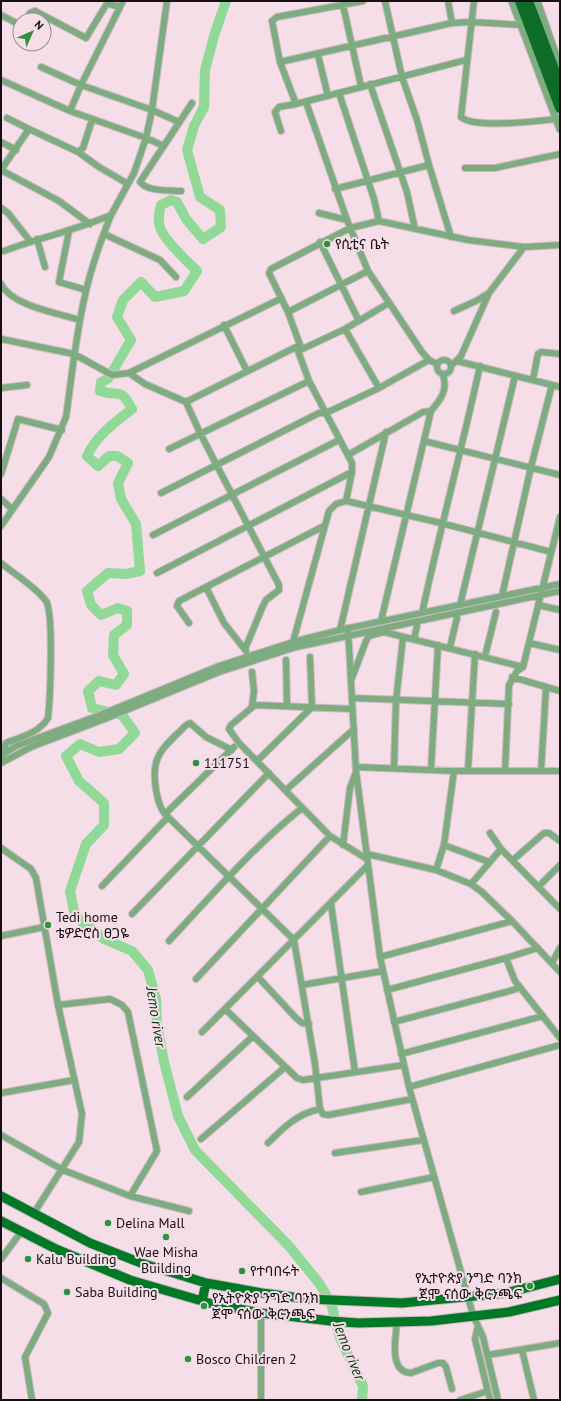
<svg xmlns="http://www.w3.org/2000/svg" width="561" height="1401" font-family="'PT Sans','Noto Sans Ethiopic',sans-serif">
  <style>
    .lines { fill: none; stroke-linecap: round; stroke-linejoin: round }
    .river { stroke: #91d997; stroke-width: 10 }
    .minor-casing { stroke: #cdb9c2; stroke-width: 8 }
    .tertiary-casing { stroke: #cdb9c2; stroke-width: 9 }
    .primary-casing { stroke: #cdb9c2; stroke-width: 11 }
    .trunk-casing { stroke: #cdb9c2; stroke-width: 12 }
    .minor { stroke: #7dac81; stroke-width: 6 }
    .tertiary { stroke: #7dac81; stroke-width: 7 }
    .primary { stroke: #007927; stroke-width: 9 }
    .trunk { stroke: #0f6c28; stroke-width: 10 }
    .poi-dot { fill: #329042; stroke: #f5dee8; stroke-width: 1.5 }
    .labels { text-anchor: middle; stroke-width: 4; stroke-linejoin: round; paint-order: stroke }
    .poi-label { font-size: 14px; fill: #181014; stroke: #f5dee8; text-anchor: start }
    .water-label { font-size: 15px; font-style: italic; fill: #01380e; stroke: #f5dee8 }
  </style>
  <rect width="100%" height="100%" fill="#f5dee8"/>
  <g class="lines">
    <path class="river" d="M226 1 214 36 205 70 204 107 194 126 187 150 200 197 220 210 221 227 203 239 186 219 177 202 171 200 161 205C159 212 157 222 161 230 167 243 186 260 197 271L184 291 155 297 141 282 123 300 117 317 131 340 108 379 101 382 100 391C120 398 119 385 132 409 115 422 96 436 87 456L98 466 109 456H117L128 463 118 483 121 499 136 524 140 571 126 574 108 573 87 591 91 605 101 615 118 608 127 611V625L114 635 113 655 124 674 116 685 99 681 88 691 92 708 122 715 135 733 119 749 99 752 80 744 66 756 79 781 104 803V825L86 844 70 891 75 916 104 939 132 951 148 970 156 999 157 1024 164 1062 178 1116 195 1150 289 1246 319 1283 331 1303 340 1338 363 1386 362 1400"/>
    <g class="minor-casing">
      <path id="minor" d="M123 1 81 85 152 110 179 122
        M385 1 402 77 417 120 429 165 451 237
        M448 1 452 23
        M474 1 461 117C474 129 538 121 556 119
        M343 5 361 86
        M1 15 20 25
        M26 20 30 13 35 11 86 38 106 5 109 4 120 7
        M318 55 328 96
        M280 62 452 23 470 22 521 25
        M41 67 81 85 70 111
        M1 80 70 111 146 138 152 110 167 1
        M370 84 407 192 415 229
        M339 93 374 199 379 221
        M306 102 347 220
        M296 104 280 62 272 21 277 17 363 1
        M7 118 29 129
        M281 131 275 112 279 107 296 104 466 60
        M1 142 16 150
        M78 152 99 167 128 184
        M465 168H495L560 154
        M1 170 29 129 78 152 83 148 92 120
        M1 170 59 201 90 224
        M335 189 429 165
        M181 191C169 190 148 192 140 182L192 103
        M1 208 8 213 30 241
        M319 213 347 220 368 271 422 352 429 360 437 364
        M111 215 134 173 146 138 164 146
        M69 231 59 282 86 290
        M104 234 160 260 176 277
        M37 239 45 267
        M320 242 359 321
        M1 284C12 306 57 313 80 320
        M454 311 476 301 489 293
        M288 312 368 271
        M224 325 247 371
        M345 329 379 388
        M1 339 74 354 112 375 129 373 280 299
        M298 351 345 329 389 303
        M437 367a7 7 0 1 1 14 0a7 7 0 1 1-14 0Z
        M457 361 560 387
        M451 366 461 356 489 293 524 247 560 245
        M129 373 145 384 186 402 200 433 279 585V590L266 600 262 608 245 649
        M533 379 538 354 541 352 560 354
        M1 388 27 385
        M186 402 300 345
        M424 441 560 475
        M169 449 309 381
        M348 455 423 412 431 411
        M1 474 18 419 62 430
        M161 493 319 413H326L379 388 429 360
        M1 499 12 509
        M346 501 352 472V463L309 381 298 351 300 345 288 312 269 273 271 269 350 228 379 221 468 240 524 247
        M1 526 49 457 66 417C72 375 76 332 86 291 92 265 101 240 111 215 76 230 39 238 4 251
        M153 535 339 440
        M1 563C14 574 36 587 46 601 54 613 50 701 48 718 39 733 21 737 6 743L3 756
        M157 573 352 472
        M206 587 224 623 246 651
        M502 596 531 467 552 385
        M460 605 515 376
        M538 605 560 610
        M422 613C440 530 462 448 480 366
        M381 621 431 411C441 399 448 390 443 375
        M189 623 177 606 179 601 324 526
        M348 628 356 771 380 957 409 1087 473 1315 483 1337 498 1400
        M340 630 386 432
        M414 639 417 626
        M293 642 329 511 336 504 346 501 441 523 551 552
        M529 643 560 650
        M450 647 457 618
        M485 656 496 612
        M286 660 287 706
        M252 672 254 691 252 706
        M512 677 560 691
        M352 678 366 641 369 636 384 632 523 667
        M352 698 509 704
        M352 709 255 705 231 725 229 729 239 743 330 836 367 859
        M232 750 206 737 190 723 185 726C176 736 161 747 157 760 152 772 156 804 165 814L294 940 315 1064 320 1109 323 1114 328 1115 412 1099
        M1 756 16 746 100 715 219 666 293 642 340 630 560 584
        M257 761 312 707 310 657
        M1 763 31 747 102 720 219 672 296 647 560 591
        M356 767 454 771H560
        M394 767 396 701 403 637
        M431 770 438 645
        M468 770 475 654
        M505 771 509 685 517 671 523 667 560 517
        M541 771 546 688
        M286 790 354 729
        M165 814 234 747
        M490 833 501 849 560 909
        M343 845 350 788 356 772
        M444 845 489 862
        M1 848 31 869 36 878 58 1005 82 1114 79 1142 34 1213
        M367 854 436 870 471 884 482 892 512 921 560 972
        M513 860 544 833H549L560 841
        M436 870 444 845 454 771
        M471 884 501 849
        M102 886 168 817
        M539 886 560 865
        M331 904 355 1072
        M132 914 269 773
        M1 936 44 927
        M169 941C212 895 253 847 302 808
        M380 957 512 921
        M506 958 515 981 560 1038
        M552 963 560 948
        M258 977 296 1018 302 1023 309 1024
        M196 979 330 836
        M302 985 383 971
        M387 990 506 958 538 948
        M58 1005 110 999 122 1005 128 1012 157 1151 130 1196
        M225 1009 297 1078 303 1080 404 1065
        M394 1022 513 990 520 987
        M202 1032 368 865
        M401 1054 543 1016
        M409 1087 560 1045
        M1 1093 74 1080
        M187 1097 252 1037
        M1 1135 63 1170 130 1196 189 1211
        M201 1139 284 1068
        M268 1143C283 1128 298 1113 320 1109
        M335 1153 423 1140
        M361 1192 434 1177
        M1 1259 21 1232
        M1 1278 44 1304 48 1313 25 1357 32 1400
        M261 1313V1400
        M397 1322C396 1337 388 1372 411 1373L438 1363H443L446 1367 452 1389
        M478 1326 475 1339 490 1400
        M522 1350 534 1400
        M488 1355 560 1343
        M460 1400 488 1391"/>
    </g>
    <g class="tertiary-casing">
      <path id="tertiary" d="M512 1 560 129
        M537 1 560 67"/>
    </g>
    <g class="primary-casing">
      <path id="primary" d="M1 1196 90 1243 141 1263 206 1283 262 1293 308 1299 402 1303 506 1293 560 1279
        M1 1221 56 1249 130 1280 209 1303 261 1313 331 1321 358 1323 431 1321 509 1312 560 1300
        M202 1301 206 1283"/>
    </g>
    <g class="trunk-casing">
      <path id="trunk" d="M520 1 560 108
        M528 1 560 85"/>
    </g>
    <use href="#minor" class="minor"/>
    <use href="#tertiary" class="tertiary"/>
    <use href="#primary" class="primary"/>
    <use href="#trunk" class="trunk"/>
  </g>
  <g class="poi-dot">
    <circle cx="327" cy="244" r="4"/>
    <circle cx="196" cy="763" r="4"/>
    <circle cx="48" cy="925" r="4"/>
    <circle cx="108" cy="1223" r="4"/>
    <circle cx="166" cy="1237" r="4"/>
    <circle cx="28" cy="1259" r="4"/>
    <circle cx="242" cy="1271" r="4"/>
    <circle cx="530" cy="1286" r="4"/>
    <circle cx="67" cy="1292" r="4"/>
    <circle cx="204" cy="1306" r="4"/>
    <circle cx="188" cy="1359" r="4"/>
  </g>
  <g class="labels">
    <g class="poi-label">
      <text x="335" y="249">የሲቲና ቤት</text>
      <text x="204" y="768">111751</text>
      <text x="56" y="922">Tedi home<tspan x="56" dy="16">ቴዎድሮስ ፀጋዬ</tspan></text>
      <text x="116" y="1228">Delina Mall</text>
      <text x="166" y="1257" text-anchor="middle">Wae Misha<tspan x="166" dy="16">Building</tspan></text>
      <text x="36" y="1264">Kalu Building</text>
      <text x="250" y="1276">የተባበሩት</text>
      <text x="522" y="1283" text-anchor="end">የኢተዮጵያ ንግድ ባንክ<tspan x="522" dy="16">ጀሞ ናሰው ቅርንጫፍ</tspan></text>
      <text x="75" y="1297">Saba Building</text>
      <text x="212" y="1303">የኢትዮጵያ ንግድ ባንክ<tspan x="212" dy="16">ጀሞ ናሰው ቅርንጫፍ</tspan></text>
      <text x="196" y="1364">Bosco Children 2</text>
    </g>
    <g class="water-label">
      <text transform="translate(156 1017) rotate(81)" y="5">Jemo river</text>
      <text transform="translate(349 1351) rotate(68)" y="5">Jemo river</text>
    </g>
  </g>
  <rect width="561" height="1401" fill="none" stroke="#181014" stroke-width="4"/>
  <g transform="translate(32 32) rotate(45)"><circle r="19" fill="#f5dee8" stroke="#9d8c93"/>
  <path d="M0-3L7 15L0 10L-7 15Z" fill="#329042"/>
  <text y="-6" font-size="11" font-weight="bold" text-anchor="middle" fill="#181014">N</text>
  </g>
</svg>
